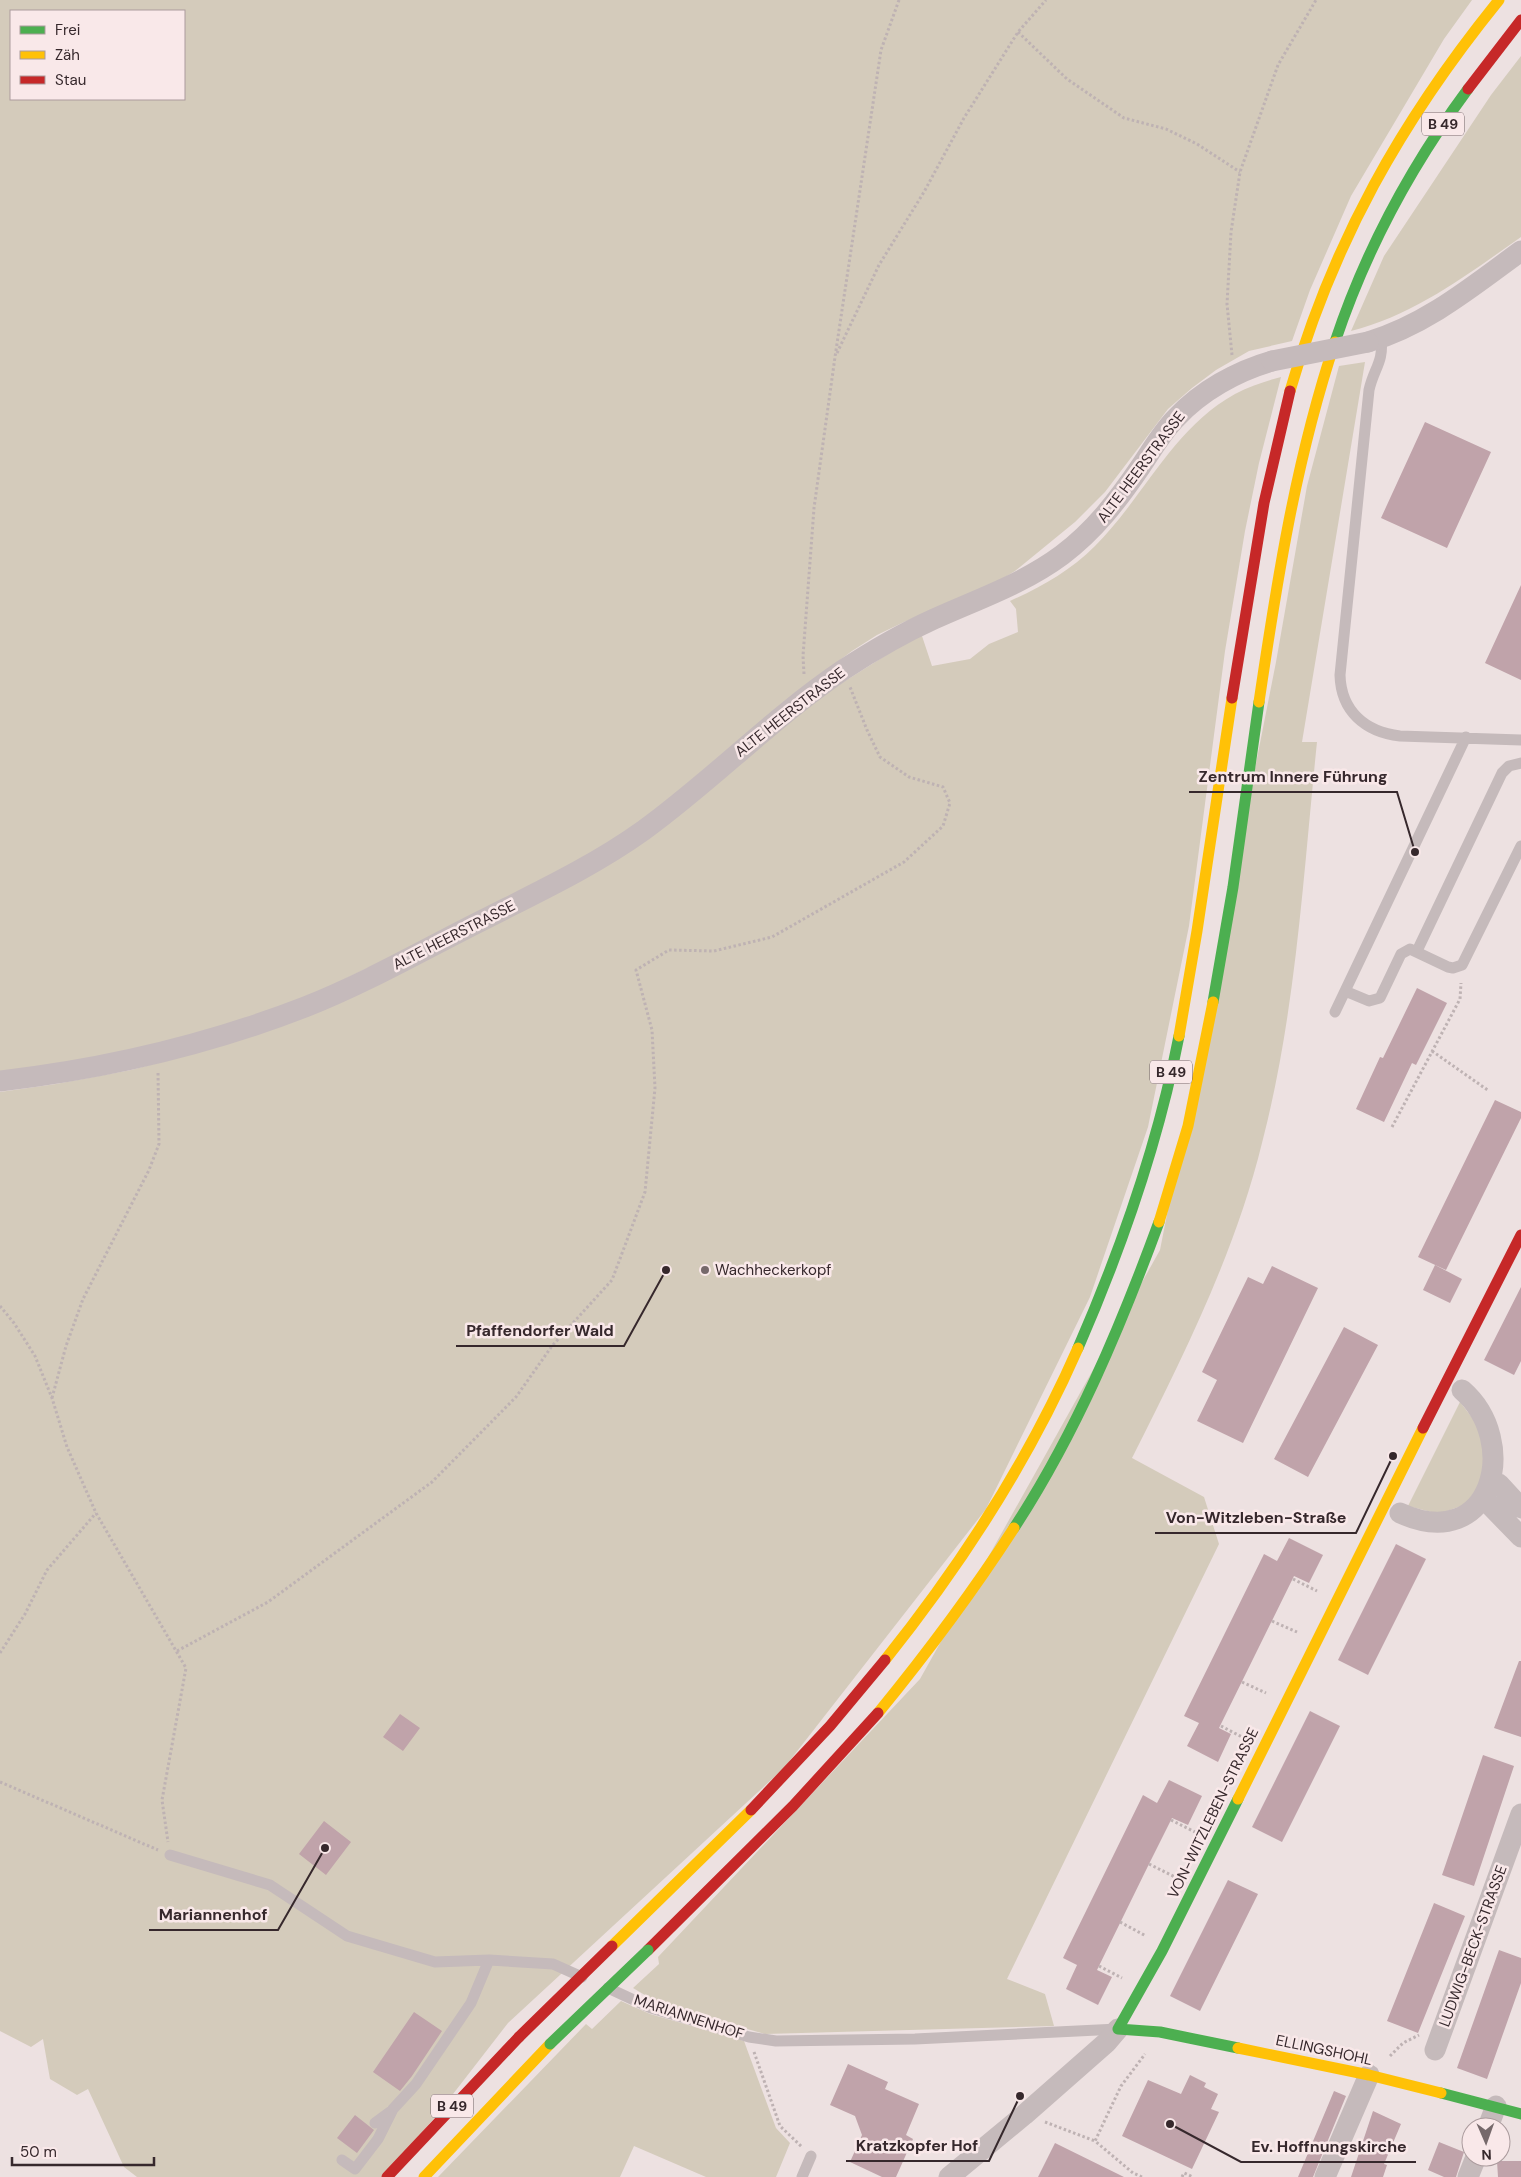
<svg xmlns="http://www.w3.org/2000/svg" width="1521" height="2177" font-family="'DM Sans',sans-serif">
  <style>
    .green { fill: #d4cbbb; fill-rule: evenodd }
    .building { fill: #c0a3aa }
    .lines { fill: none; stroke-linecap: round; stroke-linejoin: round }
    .path { stroke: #beb2b3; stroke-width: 3; stroke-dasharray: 2.5 2.5; stroke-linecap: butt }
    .lane { stroke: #c5babb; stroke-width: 11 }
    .street { stroke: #c5babb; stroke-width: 21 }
    .fast { stroke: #4caf50; stroke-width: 11 }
    .slow { stroke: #ffc107; stroke-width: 11 }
    .jam { stroke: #c62828; stroke-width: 11 }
    .street-bridge { stroke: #c5babb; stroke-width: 21 }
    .fast-bridge { stroke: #4caf50; stroke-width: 11 }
    .jam-bridge { stroke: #c62828; stroke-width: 11 }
    .poi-dot { fill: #76696b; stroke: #f9e8e9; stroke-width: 2 }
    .labels { text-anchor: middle; stroke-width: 5; stroke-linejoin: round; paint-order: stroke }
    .shield { fill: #f9e8e9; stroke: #706265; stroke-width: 1 }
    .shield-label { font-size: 14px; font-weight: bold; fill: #36282c }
    .street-label { font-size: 15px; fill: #36282c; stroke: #f9e8e9 }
    .poi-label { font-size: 15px; fill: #36282c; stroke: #f9e8e9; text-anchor: start }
    .leader { fill: none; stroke: #36282c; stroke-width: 2 }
    .callout-dot { fill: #36282c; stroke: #f9e8e9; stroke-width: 2 }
    .callout-label { font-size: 16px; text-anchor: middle; font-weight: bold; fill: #36282c; stroke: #f9e8e9; stroke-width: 5; stroke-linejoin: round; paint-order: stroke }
  </style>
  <rect width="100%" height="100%" fill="#ede1e1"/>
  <path class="green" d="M0 0H1472L1444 39 1351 196 1310 290 1292 341 1249 351 1216 370 1192 388 1168 409 1105 492 1075 522 1015 571 992 585 904 622 877 635 852 651 785 701 638 825 572 868 298 1002 153 1050 0 1073ZM11 11H184V99H11Z
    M1521 56V237C1468 274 1415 315 1351 331L1384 256 1491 95Z
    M1365 362 1302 742H1317C1303 877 1296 1012 1262 1143 1235 1253 1183 1357 1132 1458L1204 1497 1219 1544 1007 1979 1045 1994 1054 2026 765 2034 660 2004 633 1988 659 1964 658 1957 920 1679 1160 1250 1276 662 1307 486 1339 366Z
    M1281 377 1259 463 1245 531 1225 651 1189 926 1148 1127 1090 1297 986 1509 784 1768 508 2023 436 2116 383 2177H137L124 2167 88 2089 77 2095 50 2079 43 2039 31 2047 0 2031V1092L56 1084 131 1070 199 1052 574 884 812 702 921 633 932 666 970 659 989 644 1018 632 1016 609 1010 601C1041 587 1070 571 1095 546 1144 497 1173 428 1235 394 1250 386 1266 381 1281 377Z
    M1460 1402 1494 1446 1472 1502 1439 1514 1408 1506Z
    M621 2001 650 2014 744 2041 776 2128 790 2143 776 2177H706L634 2146 620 2177H438L586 2024 592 2029Z"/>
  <path class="building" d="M1425 422 1491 452 1447 548 1381 518Z
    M1521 585V680L1485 663Z
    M1417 988 1447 1003 1416 1065 1412 1063 1384 1122 1356 1109 1380 1057 1383 1058Z
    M1495 1100 1521 1112V1118L1446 1270 1418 1257Z
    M1435 1265 1462 1279 1450 1303 1423 1290Z
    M1272 1266 1318 1288 1243 1443 1197 1421 1217 1380 1202 1372 1248 1277 1263 1284Z
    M1521 1287V1361L1514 1375 1484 1360Z
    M1344 1327 1378 1345 1308 1477 1274 1459Z
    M1289 1538 1323 1555 1309 1583 1294 1576 1219 1728 1231 1734 1218 1762 1187 1746 1199 1723 1184 1716 1264 1554 1277 1561Z
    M1396 1544 1426 1559 1368 1675 1338 1660Z
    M1519 1661H1521V1737L1494 1728Z
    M1310 1711 1340 1726 1282 1842 1252 1827Z
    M400 1714 420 1728 403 1751 383 1737Z
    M1483 1755 1514 1766 1474 1886 1442 1875Z
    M1169 1780 1202 1796 1188 1825 1172 1818 1149 1864 1097 1970 1112 1977 1098 2005 1066 1989 1077 1965 1063 1958 1143 1795 1157 1803Z
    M324 1821 351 1842 326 1875 299 1854Z
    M1228 1880 1258 1894 1200 2011 1170 1996Z
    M1434 1903 1465 1916 1418 2033 1387 2021Z
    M1499 1950 1521 1958V1983L1487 2079 1457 2068Z
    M414 2012 442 2031 412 2076 400 2091 373 2072Z
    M848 2064 888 2082 885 2089 919 2104 906 2135 913 2139 896 2177H882L850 2162 862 2135 855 2116 830 2105Z
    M1190 2075 1206 2083 1204 2087 1218 2094 1211 2109 1219 2112 1192 2169 1122 2136 1148 2080 1181 2094Z
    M1334 2091 1346 2096 1313 2177H1298Z
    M1373 2111 1401 2124 1384 2164 1387 2165 1383 2177H1351Z
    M355 2115 374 2130 357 2153 337 2138Z
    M1439 2142 1464 2152 1456 2177H1444L1428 2170Z
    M1055 2143 1124 2177H1038Z
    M1497 2161H1521V2177H1498Z"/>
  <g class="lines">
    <path class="path" d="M1018 32 1067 79 1124 118 1166 129 1197 144 1240 172
      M837 353 879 265 924 192 964 118 1018 32 1046 0
      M1232 355 1227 304 1231 232 1240 172 1278 65 1316 0
      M804 674 803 656 814 508 835 357 881 50 899 0
      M1432 1051 1489 1091
      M1392 1127 1460 999 1461 983
      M0 1306 14 1323 35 1356 52 1398 67 1447 96 1513 186 1668 162 1800 168 1842
      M52 1398 66 1346 83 1299 149 1170 159 1144 158 1072
      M1293 1579 1317 1591
      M1272 1621 1297 1632
      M177 1651 268 1602 432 1482 516 1397 552 1346 612 1280 645 1192 655 1088 652 1030 636 970 669 950 714 951 772 937 904 862 943 826 950 803 943 787 909 777 880 757 867 730 850 687
      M0 1653 25 1614 47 1570 96 1513
      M1242 1682 1266 1693
      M1221 1726 1242 1737
      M0 1782 158 1850
      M1171 1820 1197 1833
      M1149 1864 1175 1877
      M1120 1922 1146 1936
      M1099 1966 1122 1978
      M754 2052 780 2126 802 2147
      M1390 2056 1403 2043 1419 2035
      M1045 2122 1095 2141
      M1142 2177 1133 2173 1095 2141 1121 2086 1145 2054
      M1182 2177 1184 2173 1193 2177"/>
    <path class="lane" d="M1381 338C1384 362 1374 368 1369 390L1340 675C1341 711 1365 732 1400 736L1521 740
      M1417 951 1502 773 1509 766 1521 763
      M1345 991 1369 1001 1380 998 1401 954 1410 949 1448 967 1453 968 1462 965 1521 846
      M1335 1012 1466 737
      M170 1855 270 1885 347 1936 435 1962 489 1960 553 1964 582 1977
      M608 1988 651 2008 749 2037 776 2041 915 2039 1118 2029
      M375 2123 390 2112
      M342 2160 355 2169 378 2139 393 2109 416 2084 471 2003 489 1960
      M802 2177 811 2156"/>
    <path class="street" d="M1368 342C1426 325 1473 286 1521 251
      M0 1081C104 1069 207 1045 305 1007 366 983 423 950 481 921 536 893 594 866 644 830 713 780 772 718 843 670 872 651 903 633 934 619 978 599 1023 584 1062 555 1095 530 1118 500 1141 466 1152 450 1162 432 1176 418 1201 391 1237 371 1272 361
      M1499 1484 1521 1508
      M1487 1502 1521 1537
      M1400 1513C1493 1555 1521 1441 1462 1390
      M1435 2050 1521 1814
      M1488 2127 1496 2106
      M949 2177 1024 2115 1107 2042 1118 2029
      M1325 2177 1369 2075
      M1468 2177 1476 2157"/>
    <path class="fast" d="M1335 342C1365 252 1411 166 1468 89
      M1213 1002 1233 887 1259 702
      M1078 1348C1122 1247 1158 1144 1179 1036
      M1014 1528C1076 1433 1120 1328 1159 1222
      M1238 1799 1162 1951 1118 2029 1160 2032 1238 2048
      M1441 2093 1521 2114"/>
    <path class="slow" d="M1290 391C1333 242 1401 121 1499 0
      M1259 702C1277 580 1296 459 1335 342
      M1179 1036 1197 931 1232 698
      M1159 1222 1188 1126 1213 1002
      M885 1660C961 1565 1029 1460 1078 1348
      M878 1713C927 1653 972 1593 1014 1528
      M1238 1799 1423 1428
      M612 1946 751 1810
      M1238 2048 1369 2075 1441 2093
      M424 2177 550 2044"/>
    <path class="jam" d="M1468 89 1521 20
      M1232 698 1264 503 1290 391
      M1423 1428 1521 1235
      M751 1810 830 1726 885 1660
      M648 1950 793 1806 878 1713
      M387 2177 519 2037"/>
    <path class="street-bridge" d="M1272 361 1368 342"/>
    <path class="fast-bridge" d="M550 2044 648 1950"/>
    <path class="jam-bridge" d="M519 2037 612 1946"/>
  </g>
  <circle class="poi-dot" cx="705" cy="1270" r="5"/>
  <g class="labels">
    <g class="shield">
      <rect x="1422" y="112.5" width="42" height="23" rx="4"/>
      <rect x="1150" y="1060.5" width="42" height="23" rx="4"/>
      <rect x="431" y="2094.5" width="42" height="23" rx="4"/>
    </g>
    <g class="shield-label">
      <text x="1443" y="129">B 49</text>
      <text x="1171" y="1077">B 49</text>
      <text x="452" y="2111">B 49</text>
    </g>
    <g class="street-label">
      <text transform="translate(1141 467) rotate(-53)" y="5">ALTE HEERSTRASSE</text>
      <text transform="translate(790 712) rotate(-38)" y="5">ALTE HEERSTRASSE</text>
      <text transform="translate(454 935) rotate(-27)" y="5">ALTE HEERSTRASSE</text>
      <text transform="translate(1213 1813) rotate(-64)" y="5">VON-WITZLEBEN-STRASSE</text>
      <text transform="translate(1473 1946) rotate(-70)" y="5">LUDWIG-BECK-STRASSE</text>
      <text transform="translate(689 2017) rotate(18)" y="5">MARIANNENHOF</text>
      <text transform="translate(1324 2050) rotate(12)" y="5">ELLINGSHOHL</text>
    </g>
    <g class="poi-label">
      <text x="715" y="1275">Wachheckerkopf</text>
    </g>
  </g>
  <path class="leader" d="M1415 852L1397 792H1189M666 1270L624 1346H456M1393 1456L1356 1533H1155M325 1848L278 1930H149M1020 2096L989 2161H846M1170 2124L1241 2162H1416"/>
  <g class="callout-dot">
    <circle cx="1415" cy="852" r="5"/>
    <circle cx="666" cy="1270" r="5"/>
    <circle cx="1393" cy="1456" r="5"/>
    <circle cx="325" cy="1848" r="5"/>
    <circle cx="1020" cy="2096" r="5"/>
    <circle cx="1170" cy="2124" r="5"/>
  </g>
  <g class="callout-label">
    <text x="1293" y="782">Zentrum Innere Führung</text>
    <text x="540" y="1336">Pfaffendorfer Wald</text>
    <text x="1256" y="1523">Von-Witzleben-Straße</text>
    <text x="213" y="1920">Mariannenhof</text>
    <text x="917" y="2151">Kratzkopfer Hof</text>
    <text x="1329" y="2152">Ev. Hoffnungskirche</text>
  </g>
  <rect x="10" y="10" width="175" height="90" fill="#f9e8e9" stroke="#ab9b9d"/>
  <rect x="20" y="26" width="25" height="8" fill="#4caf50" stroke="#ab9b9d"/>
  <text x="55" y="35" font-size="15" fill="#36282c">Frei</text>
  <rect x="20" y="51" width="25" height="8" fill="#ffc107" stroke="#ab9b9d"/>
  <text x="55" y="60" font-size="15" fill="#36282c">Zäh</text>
  <rect x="20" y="76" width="25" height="8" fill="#c62828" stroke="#ab9b9d"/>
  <text x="55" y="85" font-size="15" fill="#36282c">Stau</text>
  <g transform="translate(1486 2142) rotate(178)"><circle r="24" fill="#f9e8e9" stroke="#ab9b9d"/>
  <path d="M0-4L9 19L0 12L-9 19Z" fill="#76696b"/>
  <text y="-8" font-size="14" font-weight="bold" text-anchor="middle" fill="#36282c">N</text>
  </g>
  <path d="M12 2157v8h142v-8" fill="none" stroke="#36282c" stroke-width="2.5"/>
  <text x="20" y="2157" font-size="15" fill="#36282c" stroke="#f9e8e9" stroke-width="4" paint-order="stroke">50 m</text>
</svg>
